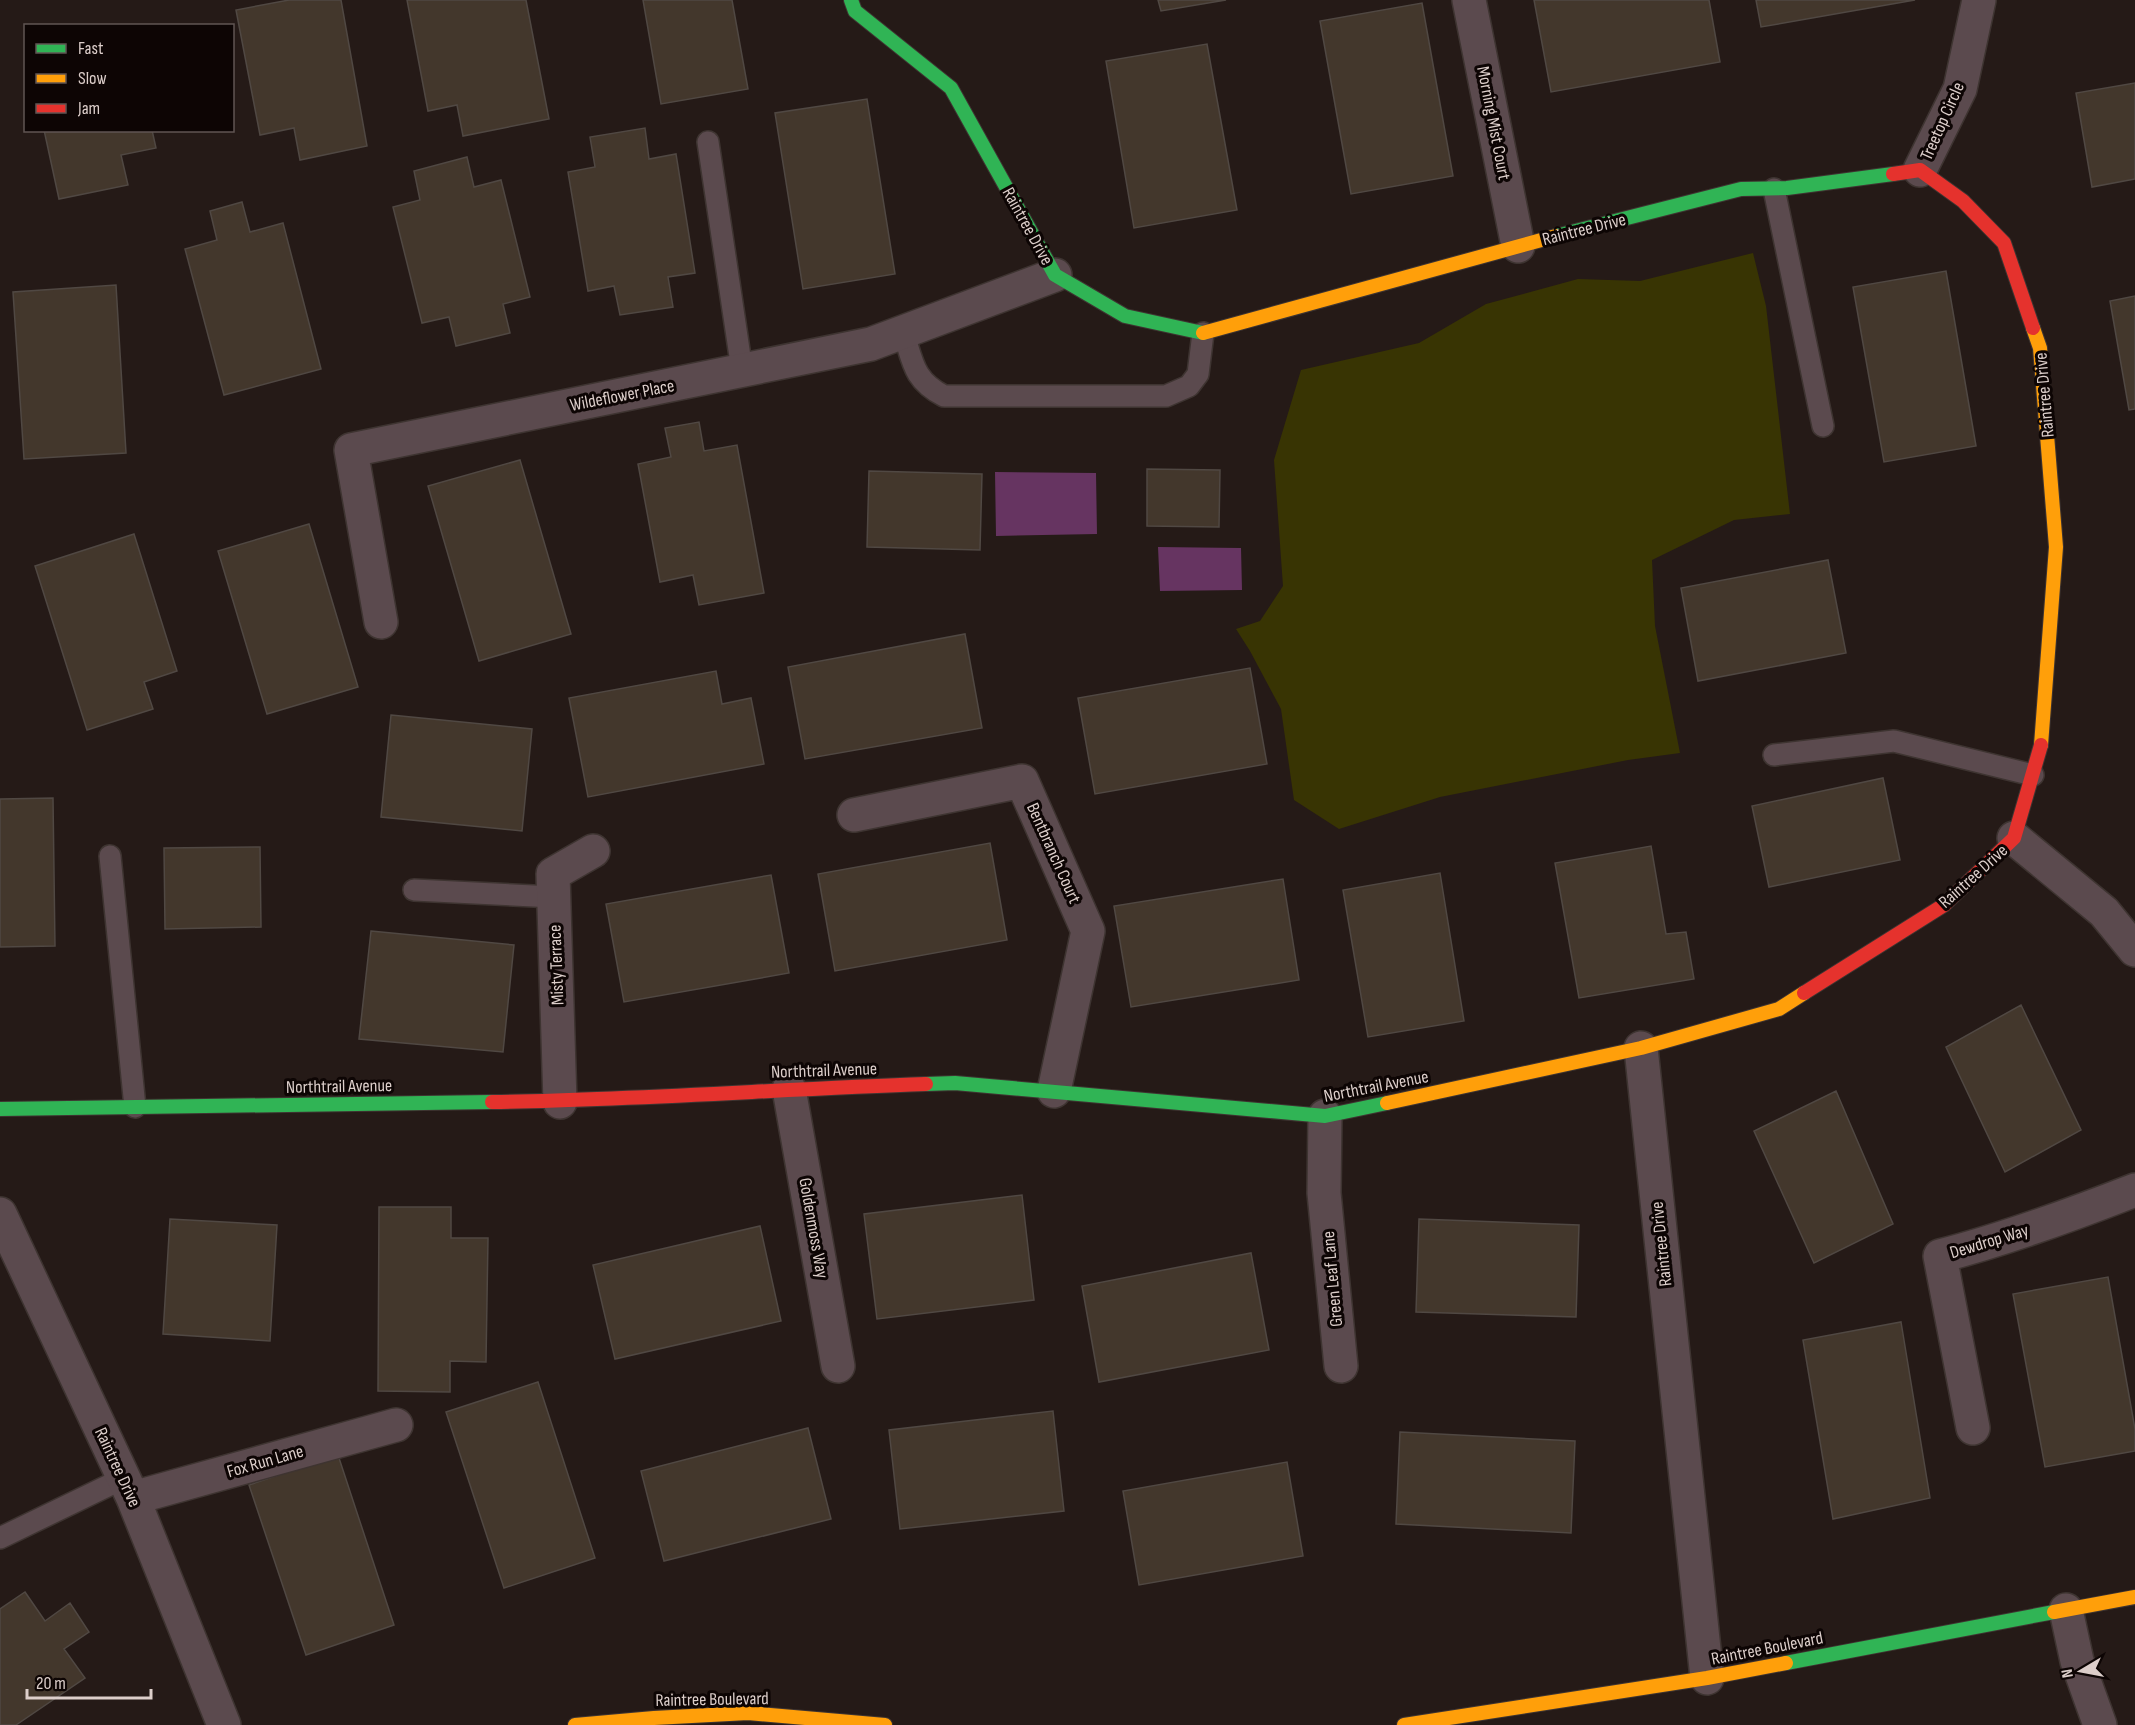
<svg xmlns="http://www.w3.org/2000/svg" width="2135" height="1725" font-family="'Sofia Sans Condensed',sans-serif">
  <style>
    .green { fill: #383403 }
    .water { fill: #663461 }
    .building { fill: #43372c; stroke: #504843; stroke-width: 1.5 }
    .lines { fill: none; stroke-linecap: round; stroke-linejoin: round }
    .lane-casing { stroke: #3e3431; stroke-width: 24 }
    .street-casing { stroke: #3e3431; stroke-width: 36 }
    .fast-casing { stroke: #3e3431; stroke-width: 16 }
    .slow-casing { stroke: #3e3431; stroke-width: 16 }
    .jam-casing { stroke: #3e3431; stroke-width: 16 }
    .lane { stroke: #5b4a4e; stroke-width: 21 }
    .street { stroke: #5b4a4e; stroke-width: 33 }
    .fast { stroke: #30b455; stroke-width: 14 }
    .slow { stroke: #ff9f0a; stroke-width: 14 }
    .jam { stroke: #e5322d; stroke-width: 14 }
    .labels { text-anchor: middle; stroke-width: 6; stroke-linejoin: round; paint-order: stroke }
    .street-label { font-size: 18px; fill: #dcceca; stroke: #0d0504 }
  </style>
  <rect width="100%" height="100%" fill="#251a17"/>
  <path class="green" d="M1753 253 1766 306 1790 514 1734 520 1652 560 1655 626 1680 753 1628 760 1440 797 1339 829 1294 800 1281 709 1250 651 1236 629 1260 621 1283 586 1274 460 1301 370 1419 343 1486 304 1578 279 1640 281Z"/>
  <path class="water" d="M995 472 1096 473 1097 534 996 536Z
    M1158 547 1241 548 1242 590 1160 591Z"/>
  <path class="building" d="M289 0H341L367 146 300 160 294 128 260 135 236 10Z
    M407 0H526L549 119 463 136 457 105 428 111Z
    M643 0H732L748 89 661 104Z
    M1158 0H1226L1161 11Z
    M1534 0H1709L1720 62 1551 92Z
    M1756 0H1915L1761 27Z
    M1422 3 1453 176 1351 194 1320 21Z
    M1207 44 1237 210 1134 228 1106 61Z
    M2135 83V179L2092 187 2076 93Z
    M867 99 895 274 803 289 775 113Z
    M645 128 649 159 676 154 695 273 668 277 673 307 620 315 614 286 588 291 568 172 595 167 590 137Z
    M44 130H152L156 148 121 155 128 185 59 199Z
    M467 157 474 187 501 180 530 297 503 304 510 333 456 346 449 317 422 323 393 207 420 200 414 171Z
    M242 202 250 232 283 223 321 369 224 395 185 249 217 240 210 211Z
    M1946 271 1976 446 1884 462 1853 287Z
    M116 285 126 453 24 459 13 292Z
    M2135 296V409L2129 410 2110 301Z
    M699 422 704 451 737 445 764 593 699 605 693 575 660 582 638 464 671 457 665 428Z
    M520 460 571 634 479 661 428 486Z
    M1147 469 1220 470 1219 527 1147 526Z
    M869 471 982 474 980 550 867 547Z
    M309 524 358 687 267 714 218 551Z
    M134 534 177 671 144 682 153 709 87 730 35 566Z
    M1828 560 1846 653 1698 681 1681 588Z
    M965 634 982 728 805 759 788 667Z
    M1250 668 1267 764 1095 794 1078 698Z
    M716 671 722 704 751 698 764 764 588 797 569 698Z
    M391 715 532 729 522 831 381 817Z
    M1883 778 1900 860 1769 887 1752 806Z
    M53 798 55 946 0 947V799Z
    M990 843 1007 940 835 971 818 874Z
    M1651 846 1666 934 1686 932 1694 979 1579 998 1555 863Z
    M260 847 261 927 165 929 164 848Z
    M1440 873 1464 1021 1368 1037 1343 890Z
    M771 875 789 973 624 1002 606 904Z
    M1283 879 1299 980 1131 1007 1114 906Z
    M371 931 514 945 503 1052 359 1039Z
    M2021 1005 2081 1130 2005 1172 1946 1047Z
    M1836 1091 1893 1224 1814 1263 1754 1131Z
    M1022 1195 1034 1300 877 1319 864 1214Z
    M379 1207H451V1238H488L486 1362 450 1361V1392L378 1391Z
    M170 1219 277 1225 270 1341 163 1334Z
    M1419 1219 1579 1225 1576 1317 1416 1312Z
    M760 1226 781 1321 615 1359 593 1265Z
    M1251 1253 1269 1350 1099 1382 1082 1286Z
    M2108 1277 2135 1429V1451L2045 1467 2013 1294Z
    M1901 1322 1930 1498 1833 1519 1803 1340Z
    M538 1382 595 1558 504 1588 446 1412Z
    M1053 1411 1064 1511 900 1529 889 1430Z
    M808 1428 831 1519 664 1561 641 1471Z
    M1400 1432 1575 1441 1571 1533 1396 1524Z
    M338 1455 394 1625 306 1655 249 1485Z
    M1287 1462 1303 1556 1139 1585 1123 1491Z
    M25 1592 45 1621 70 1603 89 1632 64 1649 85 1678 16 1725H0V1609Z"/>
  <g class="lines">
    <g class="lane-casing">
      <path id="lane" d="M708 142 742 370
        M1774 189 1823 426
        M903 331C913 362 913 380 944 396H1166L1189 386 1198 374 1203 333
        M1774 755 1894 741 2033 775
        M110 856 135 1107
        M414 890 554 897
        M0 1538 124 1478"/>
    </g>
    <g class="street-casing">
      <path id="street" d="M1469 0 1518 246
        M1920 170 1960 89 1979 0
        M381 622 351 450 871 344 1055 275
        M854 815 1022 781 1088 931 1054 1091
        M2014 838 2104 912 2135 950
        M1641 1048 1707 1678
        M789 1089 838 1366
        M560 1102 553 874 593 851
        M1325 1116 1324 1193 1341 1366
        M0 1214 133 1498 224 1725
        M1973 1428 1940 1256C2006 1239 2071 1215 2135 1190
        M133 1498 396 1425
        M2066 1610 2077 1661 2100 1725"/>
    </g>
    <g class="fast-casing">
      <path id="fast" d="M851 0 855 11 951 88 1055 275 1125 316 1203 333
        M1556 236 1741 189 1787 188 1893 174
        M926 1084 955 1083 1325 1116 1387 1103
        M0 1109 492 1102
        M1786 1663 2054 1612"/>
    </g>
    <g class="slow-casing">
      <path id="slow" d="M2033 328 2040 348 2056 547 2041 745
        M1203 333 1556 236
        M1387 1103 1641 1048 1779 1009 1804 993
        M2054 1612 2135 1597
        M575 1725 654 1718 748 1713 885 1725
        M1404 1725 1707 1678 1786 1663"/>
    </g>
    <g class="jam-casing">
      <path id="jam" d="M1893 174 1920 170 1963 201 2004 243 2033 328
        M1804 993 1944 905 2014 838 2041 745
        M492 1102C637 1100 781 1089 926 1084"/>
    </g>
    <use href="#lane" class="lane"/>
    <use href="#street" class="street"/>
    <use href="#fast" class="fast"/>
    <use href="#slow" class="slow"/>
    <use href="#jam" class="jam"/>
  </g>
  <g class="labels">
    <g class="street-label">
      <text transform="translate(1942 121) rotate(-66)" y="6">Treetop Circle</text>
      <text transform="translate(1494 123) rotate(79)" y="6">Morning Mist Court</text>
      <text transform="translate(1028 226) rotate(61)" y="6">Raintree Drive</text>
      <text transform="translate(1584 229) rotate(-14)" y="6">Raintree Drive</text>
      <text transform="translate(622 395) rotate(-11)" y="6">Wildeflower Place</text>
      <text transform="translate(2044 395) rotate(-95)" y="6">Raintree Drive</text>
      <text transform="translate(1054 853) rotate(66)" y="6">Bentbranch Court</text>
      <text transform="translate(1973 876) rotate(-42)" y="6">Raintree Drive</text>
      <text transform="translate(556 965) rotate(-92)" y="6">Misty Terrace</text>
      <text transform="translate(824 1070) rotate(-2)" y="6">Northtrail Avenue</text>
      <text transform="translate(339 1086) rotate(-1)" y="6">Northtrail Avenue</text>
      <text transform="translate(1376 1086) rotate(-11)" y="6">Northtrail Avenue</text>
      <text transform="translate(814 1228) rotate(80)" y="6">Goldenmoss Way</text>
      <text transform="translate(1989 1241) rotate(-17)" y="6">Dewdrop Way</text>
      <text transform="translate(1661 1244) rotate(-96)" y="6">Raintree Drive</text>
      <text transform="translate(1332 1279) rotate(-95)" y="6">Green Leaf Lane</text>
      <text transform="translate(265 1461) rotate(-16)" y="6">Fox Run Lane</text>
      <text transform="translate(118 1467) rotate(65)" y="6">Raintree Drive</text>
      <text transform="translate(1767 1648) rotate(-11)" y="6">Raintree Boulevard</text>
      <text transform="translate(712 1699) rotate(-1)" y="6">Raintree Boulevard</text>
    </g>
  </g>
  <rect x="24" y="24" width="210" height="108" fill="#0d0504" stroke="#605553" stroke-width="1.5"/>
  <rect x="36" y="44" width="30" height="9" fill="#30b455" stroke="#605553" stroke-width="1.5"/>
  <text x="78" y="54" font-size="18" fill="#dcceca">Fast</text>
  <rect x="36" y="74" width="30" height="9" fill="#ff9f0a" stroke="#605553" stroke-width="1.5"/>
  <text x="78" y="84" font-size="18" fill="#dcceca">Slow</text>
  <rect x="36" y="104" width="30" height="9" fill="#e5322d" stroke="#605553" stroke-width="1.5"/>
  <text x="78" y="114" font-size="18" fill="#dcceca">Jam</text>
  <g transform="translate(2081 1671) rotate(260)" stroke="#0d0504" stroke-width="4.5" paint-order="stroke">
  <path d="M0-4.5L10 22L0 15L-10 22Z" fill="#dcceca"/>
  <text y="-9" font-size="16" font-weight="bold" text-anchor="middle" fill="#dcceca">N</text>
  </g>
  <path d="M27 1689v9h124v-9" fill="none" stroke="#dcceca" stroke-width="3"/>
  <text x="36" y="1689" font-size="18" fill="#dcceca" stroke="#0d0504" stroke-width="4.5" paint-order="stroke">20 m</text>
</svg>
